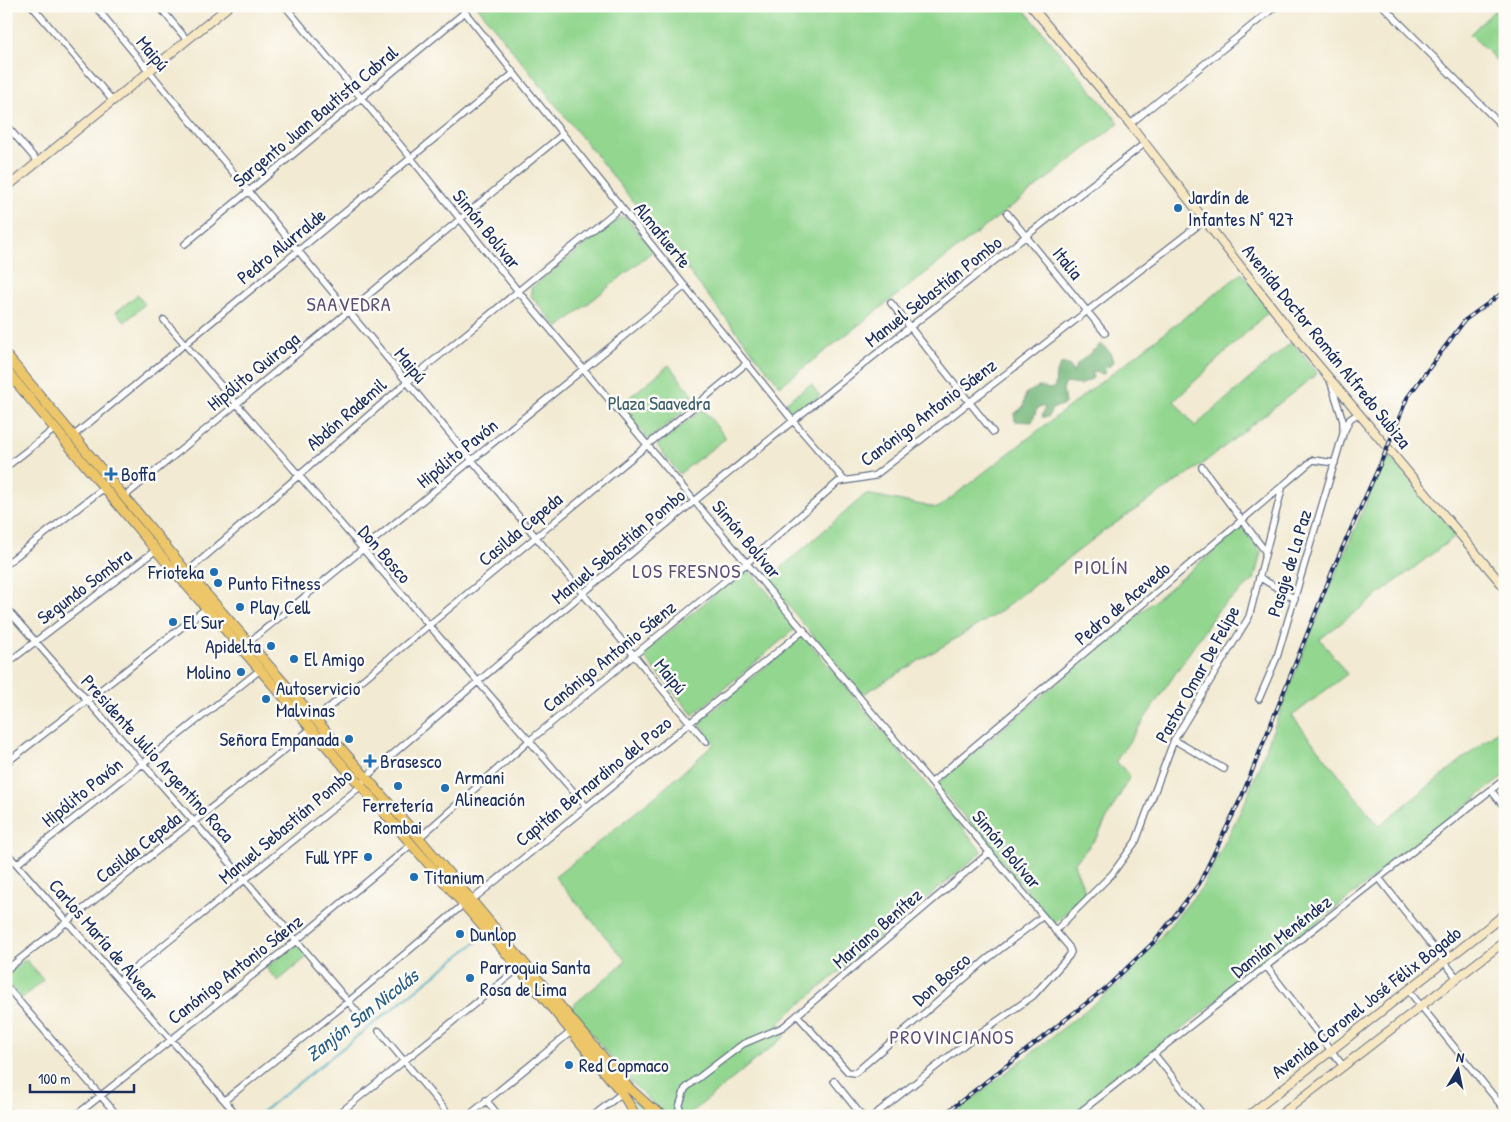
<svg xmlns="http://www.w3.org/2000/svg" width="1511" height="1122" font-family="'Patrick Hand',sans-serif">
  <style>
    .green { fill: #92d68f; stroke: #568276 }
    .forest { fill: #75b77a; stroke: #48736c }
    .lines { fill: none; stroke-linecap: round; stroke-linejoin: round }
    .stream { stroke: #42aac2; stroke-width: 2 }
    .minor-casing { stroke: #667087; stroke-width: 8 }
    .secondary-casing { stroke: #667087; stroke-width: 10 }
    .primary-casing { stroke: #667087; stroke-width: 11 }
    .minor { stroke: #fff; stroke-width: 5.5 }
    .secondary { stroke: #f7e8c3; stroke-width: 8 }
    .primary { stroke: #ecc669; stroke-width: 9 }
    .rail-casing { stroke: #1b2f5e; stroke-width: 4 }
    .rail { stroke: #fdfcf7; stroke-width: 2; stroke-dasharray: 5.5; stroke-linecap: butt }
    .poi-dot { fill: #1f6fb2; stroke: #fdfcf7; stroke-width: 2 }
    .labels { text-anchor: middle; stroke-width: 5; stroke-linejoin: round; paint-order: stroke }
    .street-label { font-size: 19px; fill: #1b2f5e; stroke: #fdfcf7 }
    .poi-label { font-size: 19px; fill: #1b2f5e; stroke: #fdfcf7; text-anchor: start }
    .park-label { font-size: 19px; fill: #3f616d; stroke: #fdfcf7 }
    .neighbourhood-label { font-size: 20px; letter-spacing: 1px; fill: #5e5178; stroke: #fdfcf7 }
    .water-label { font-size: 20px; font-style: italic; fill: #2b6086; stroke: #fdfcf7 }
  </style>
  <rect width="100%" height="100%" fill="#fdfcf7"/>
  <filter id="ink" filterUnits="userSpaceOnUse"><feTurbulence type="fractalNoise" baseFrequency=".02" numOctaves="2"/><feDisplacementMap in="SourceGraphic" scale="10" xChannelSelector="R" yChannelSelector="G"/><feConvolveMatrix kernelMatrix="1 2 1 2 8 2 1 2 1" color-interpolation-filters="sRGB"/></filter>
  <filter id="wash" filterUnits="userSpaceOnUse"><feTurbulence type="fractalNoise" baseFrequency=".0096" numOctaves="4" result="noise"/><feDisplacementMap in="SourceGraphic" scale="20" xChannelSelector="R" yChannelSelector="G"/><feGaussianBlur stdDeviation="1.12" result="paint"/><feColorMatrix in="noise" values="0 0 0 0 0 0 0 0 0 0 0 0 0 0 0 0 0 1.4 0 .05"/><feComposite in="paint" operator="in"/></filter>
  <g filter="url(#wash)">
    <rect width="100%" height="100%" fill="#f2ead2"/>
    <path class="green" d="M477 6H1021L1119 123 780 386Z
      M1495 10 1505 20V69L1470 34Z
      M621 217 627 218 653 251 558 328 531 296V288Z
      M1242 273 1270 310 1174 401 1195 426 1292 342 1317 372 1314 376 1201 465 1104 531 998 613 862 695 767 580 866 494 938 508Z
      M137 295 145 304 125 322 116 312Z
      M669 365 697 401 648 440 620 405Z
      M811 384 820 396 800 413H792L785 403Z
      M703 409 726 438 679 474 657 445Z
      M1387 453 1457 535 1320 639 1347 674 1292 716 1379 826 1505 725V775L1071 1116H951L1124 980 1203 886 1246 800 1305 647Z
      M1242 527 1261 552 1254 580 1219 609 1116 761 1130 776 1097 837 1074 864 1086 894 1054 924 937 784Z
      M747 568 797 627 693 715 642 654Z
      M803 635 982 852 779 1022 785 1030V1036L687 1116C684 1116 679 1116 675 1116 646 1110 591 1032 571 1007L626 961 555 877 657 795 714 744 699 722Z
      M296 943 308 956 278 981 266 968Z
      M26 959 43 980 21 999 6 982V975Z
      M632 1097 656 1116H641Z"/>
    <path class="forest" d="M1101 344 1110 352 1113 361 1110 366 1105 367 1104 374 1092 372 1093 378 1080 385 1066 383 1063 389 1065 404 1052 409 1048 417H1042L1045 408 1041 406 1036 411 1032 422 1015 421 1014 414 1023 407 1026 393C1041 387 1035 385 1050 389L1055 387 1056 373 1062 363 1070 366 1073 373 1077 364Z"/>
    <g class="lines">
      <path class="stream" d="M257 1116 484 936"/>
    </g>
  </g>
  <g filter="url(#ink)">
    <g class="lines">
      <g class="minor-casing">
        <path id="minor" d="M32 6 113 101
          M95 6 706 742
          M159 6 187 40
          M285 6 411 158 518 291 1069 947 1071 952 1069 956 1033 996 970 1040 873 1116
          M460 6 793 421 844 480
          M1383 6 1505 129
          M6 10 10 6
          M1130 124 1276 6
          M6 125 38 162
          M1007 213 1105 333
          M185 244 465 12
          M891 303 993 432
          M164 320 586 806
          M1331 383 1343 421V432
          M72 437 514 73
          M6 467 56 428
          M1202 467 1265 551
          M124 497 563 134
          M6 564 104 488
          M187 572 406 383 621 207
          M1259 577 1295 599
          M6 608 246 881 364 1020
          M248 643 685 286
          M6 664 156 550
          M1259 699 1277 657 1343 434 1350 419 1359 413
          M315 719 747 363
          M1174 740 1224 769
          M6 763 208 607
          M932 782 1313 460 1335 463
          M1491 790 1505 808
          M419 838 529 741 747 563 838 482 874 476 1205 220
          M6 852 238 1116
          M17 864 260 670
          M1379 878 1457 978
          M472 900 804 630
          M1055 931 1112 874 1136 841 1174 740 1249 617 1282 489
          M1266 966 1343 1066
          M6 970 311 729
          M119 981 361 786 366 777C544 624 725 474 910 327 987 266 1066 205 1144 144
          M6 986 118 1116
          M1408 990 1505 1110
          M798 1016 848 1072 855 1073 986 960 1043 916
          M379 1031 450 1116
          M1154 1054 1204 1116
          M834 1081 862 1116
          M225 1100 349 1001 464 904
          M486 1100 499 1116
          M75 1116 297 940 412 844
          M336 1116 519 968
          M468 1116 572 1031
          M593 1116 622 1093
          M684 1116 679 1107 685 1089 693 1082 743 1044 783 1027 990 852
          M1075 1116 1505 779"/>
      </g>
      <g class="secondary-casing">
        <path id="secondary" d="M1031 6 1130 124 1303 347 1505 588
          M6 188 229 6
          M6 1111 10 1116
          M1248 1116 1505 914
          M1279 1116 1505 941"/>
      </g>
      <g class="primary-casing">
        <path id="primary" d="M6 355 187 572 419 838 629 1088 650 1107 664 1116
          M6 370 156 550 519 968 622 1093 636 1116"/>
      </g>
      <use href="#minor" class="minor"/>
      <use href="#secondary" class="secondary"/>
      <use href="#primary" class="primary"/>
      <g class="rail-casing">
        <path id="rail" d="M942 1116 1107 987 1156 940 1199 884 1242 796 1336 562 1386 451 1407 398 1465 320 1505 291"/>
      </g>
      <use href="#rail" class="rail"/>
    </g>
  </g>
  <g class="poi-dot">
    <circle cx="1178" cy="208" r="5"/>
    <path d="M108.5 466.5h5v5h5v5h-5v5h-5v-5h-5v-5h5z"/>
    <circle cx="214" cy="572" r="5"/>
    <circle cx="218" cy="583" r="5"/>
    <circle cx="240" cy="607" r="5"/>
    <circle cx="173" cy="622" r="5"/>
    <circle cx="271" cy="646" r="5"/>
    <circle cx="294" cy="659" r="5"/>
    <circle cx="241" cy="672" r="5"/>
    <circle cx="266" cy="699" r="5"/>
    <circle cx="349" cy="739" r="5"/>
    <path d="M367.5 753.5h5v5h5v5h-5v5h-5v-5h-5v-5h5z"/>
    <circle cx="398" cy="786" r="5"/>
    <circle cx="445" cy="788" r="5"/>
    <circle cx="368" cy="857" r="5"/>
    <circle cx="414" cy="877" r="5"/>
    <circle cx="460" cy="934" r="5"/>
    <circle cx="470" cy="978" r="5"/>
    <circle cx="569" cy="1065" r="5"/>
  </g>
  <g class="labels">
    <g class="street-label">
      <text transform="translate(153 53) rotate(50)" y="7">Maipú</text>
      <text transform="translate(315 116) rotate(-40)" y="7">Sargento Juan Bautista Cabral</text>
      <text transform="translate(487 229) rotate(51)" y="7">Simón Bolívar</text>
      <text transform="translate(663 235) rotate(51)" y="7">Almafuerte</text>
      <text transform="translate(281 246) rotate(-39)" y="7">Pedro Alurralde</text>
      <text transform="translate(1068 263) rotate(51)" y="7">Italia</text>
      <text transform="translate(933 291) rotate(-38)" y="7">Manuel Sebastián Pombo</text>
      <text transform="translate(1327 346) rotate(51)" y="7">Avenida Doctor Román Alfredo Subiza</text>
      <text transform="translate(411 365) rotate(51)" y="7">Maipú</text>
      <text transform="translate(253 371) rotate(-39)" y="7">Hipólito Quiroga</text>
      <text transform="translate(928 412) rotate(-37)" y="7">Canónigo Antonio Sáenz</text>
      <text transform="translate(346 414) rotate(-41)" y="7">Abdón Rademil</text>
      <text transform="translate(457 453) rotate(-39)" y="7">Hipólito Pavón</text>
      <text transform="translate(520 529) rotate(-40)" y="7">Casilda Cepeda</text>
      <text transform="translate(747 539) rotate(50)" y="7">Simón Bolívar</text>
      <text transform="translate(618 546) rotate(-40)" y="7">Manuel Sebastián Pombo</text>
      <text transform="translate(385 554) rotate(49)" y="7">Don Bosco</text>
      <text transform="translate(1289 563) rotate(-73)" y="7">Pasaje de La Paz</text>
      <text transform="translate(84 586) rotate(-37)" y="7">Segundo Sombra</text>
      <text transform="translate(1122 603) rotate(-40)" y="7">Pedro de Acevedo</text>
      <text transform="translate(609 656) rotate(-39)" y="7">Canónigo Antonio Sáenz</text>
      <text transform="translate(1197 674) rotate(-61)" y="7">Pastor Omar De Felipe</text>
      <text transform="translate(671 676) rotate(51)" y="7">Maipú</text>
      <text transform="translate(158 758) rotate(48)" y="7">Presidente Julio Argentino Roca</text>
      <text transform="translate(593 781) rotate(-39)" y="7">Capitán Bernardino del Pozo</text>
      <text transform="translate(82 792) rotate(-39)" y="7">Hipólito Pavón</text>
      <text transform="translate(285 826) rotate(-40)" y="7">Manuel Sebastián Pombo</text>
      <text transform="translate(138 847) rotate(-38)" y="7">Casilda Cepeda</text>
      <text transform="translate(1007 849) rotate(50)" y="7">Simón Bolívar</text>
      <text transform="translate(877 928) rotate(-41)" y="7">Mariano Benítez</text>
      <text transform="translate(1281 936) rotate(-38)" y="7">Damián Menéndez</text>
      <text transform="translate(104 940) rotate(49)" y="7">Carlos María de Alvear</text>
      <text transform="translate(235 969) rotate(-38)" y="7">Canónigo Antonio Sáenz</text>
      <text transform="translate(941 979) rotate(-41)" y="7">Don Bosco</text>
      <text transform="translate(1366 1002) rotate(-38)" y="7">Avenida Coronel José Félix Bogado</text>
    </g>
    <g class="poi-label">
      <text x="1188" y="204">Jardín de<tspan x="1188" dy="22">Infantes N° 927</tspan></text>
      <text x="121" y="481">Boffa</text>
      <text x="204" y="579" text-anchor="end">Frioteka</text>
      <text x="228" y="590">Punto Fitness</text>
      <text x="250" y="614">Play Cell</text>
      <text x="183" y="629">El Sur</text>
      <text x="261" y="653" text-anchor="end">Apidelta</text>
      <text x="304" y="666">El Amigo</text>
      <text x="231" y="679" text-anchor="end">Molino</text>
      <text x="276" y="695">Autoservicio<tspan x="276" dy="22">Malvinas</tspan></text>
      <text x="339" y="746" text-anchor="end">Señora Empanada</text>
      <text x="380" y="768">Brasesco</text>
      <text x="455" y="784">Armani<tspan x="455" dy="22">Alineación</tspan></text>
      <text x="398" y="812" text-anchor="middle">Ferretería<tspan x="398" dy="22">Rombai</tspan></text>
      <text x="358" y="864" text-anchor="end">Full YPF</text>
      <text x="424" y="884">Titanium</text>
      <text x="470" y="941">Dunlop</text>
      <text x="480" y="974">Parroquia Santa<tspan x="480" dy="22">Rosa de Lima</tspan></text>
      <text x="579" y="1072">Red Copmaco</text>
    </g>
    <g class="park-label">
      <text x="659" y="410">Plaza Saavedra</text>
    </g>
    <g class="neighbourhood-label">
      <text x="349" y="311">SAAVEDRA</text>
      <text x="1101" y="574">PIOLÍN</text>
      <text x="687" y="578">LOS FRESNOS</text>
      <text x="952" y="1044">PROVINCIANOS</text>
    </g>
    <g class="water-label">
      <text transform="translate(362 1015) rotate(-38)" y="7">Zanjón San Nicolás</text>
    </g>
  </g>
  <rect width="1511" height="1122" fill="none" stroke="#fdfcf7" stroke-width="25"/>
  <g transform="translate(1458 1070) rotate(10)" stroke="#fdfcf7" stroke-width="4" paint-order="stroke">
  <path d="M0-4L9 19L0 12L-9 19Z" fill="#1b2f5e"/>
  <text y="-8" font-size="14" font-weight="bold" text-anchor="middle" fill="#1b2f5e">N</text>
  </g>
  <path d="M30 1084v8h104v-8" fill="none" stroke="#1b2f5e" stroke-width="2.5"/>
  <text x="38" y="1084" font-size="15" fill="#1b2f5e" stroke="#fdfcf7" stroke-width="4" paint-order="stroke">100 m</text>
</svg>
